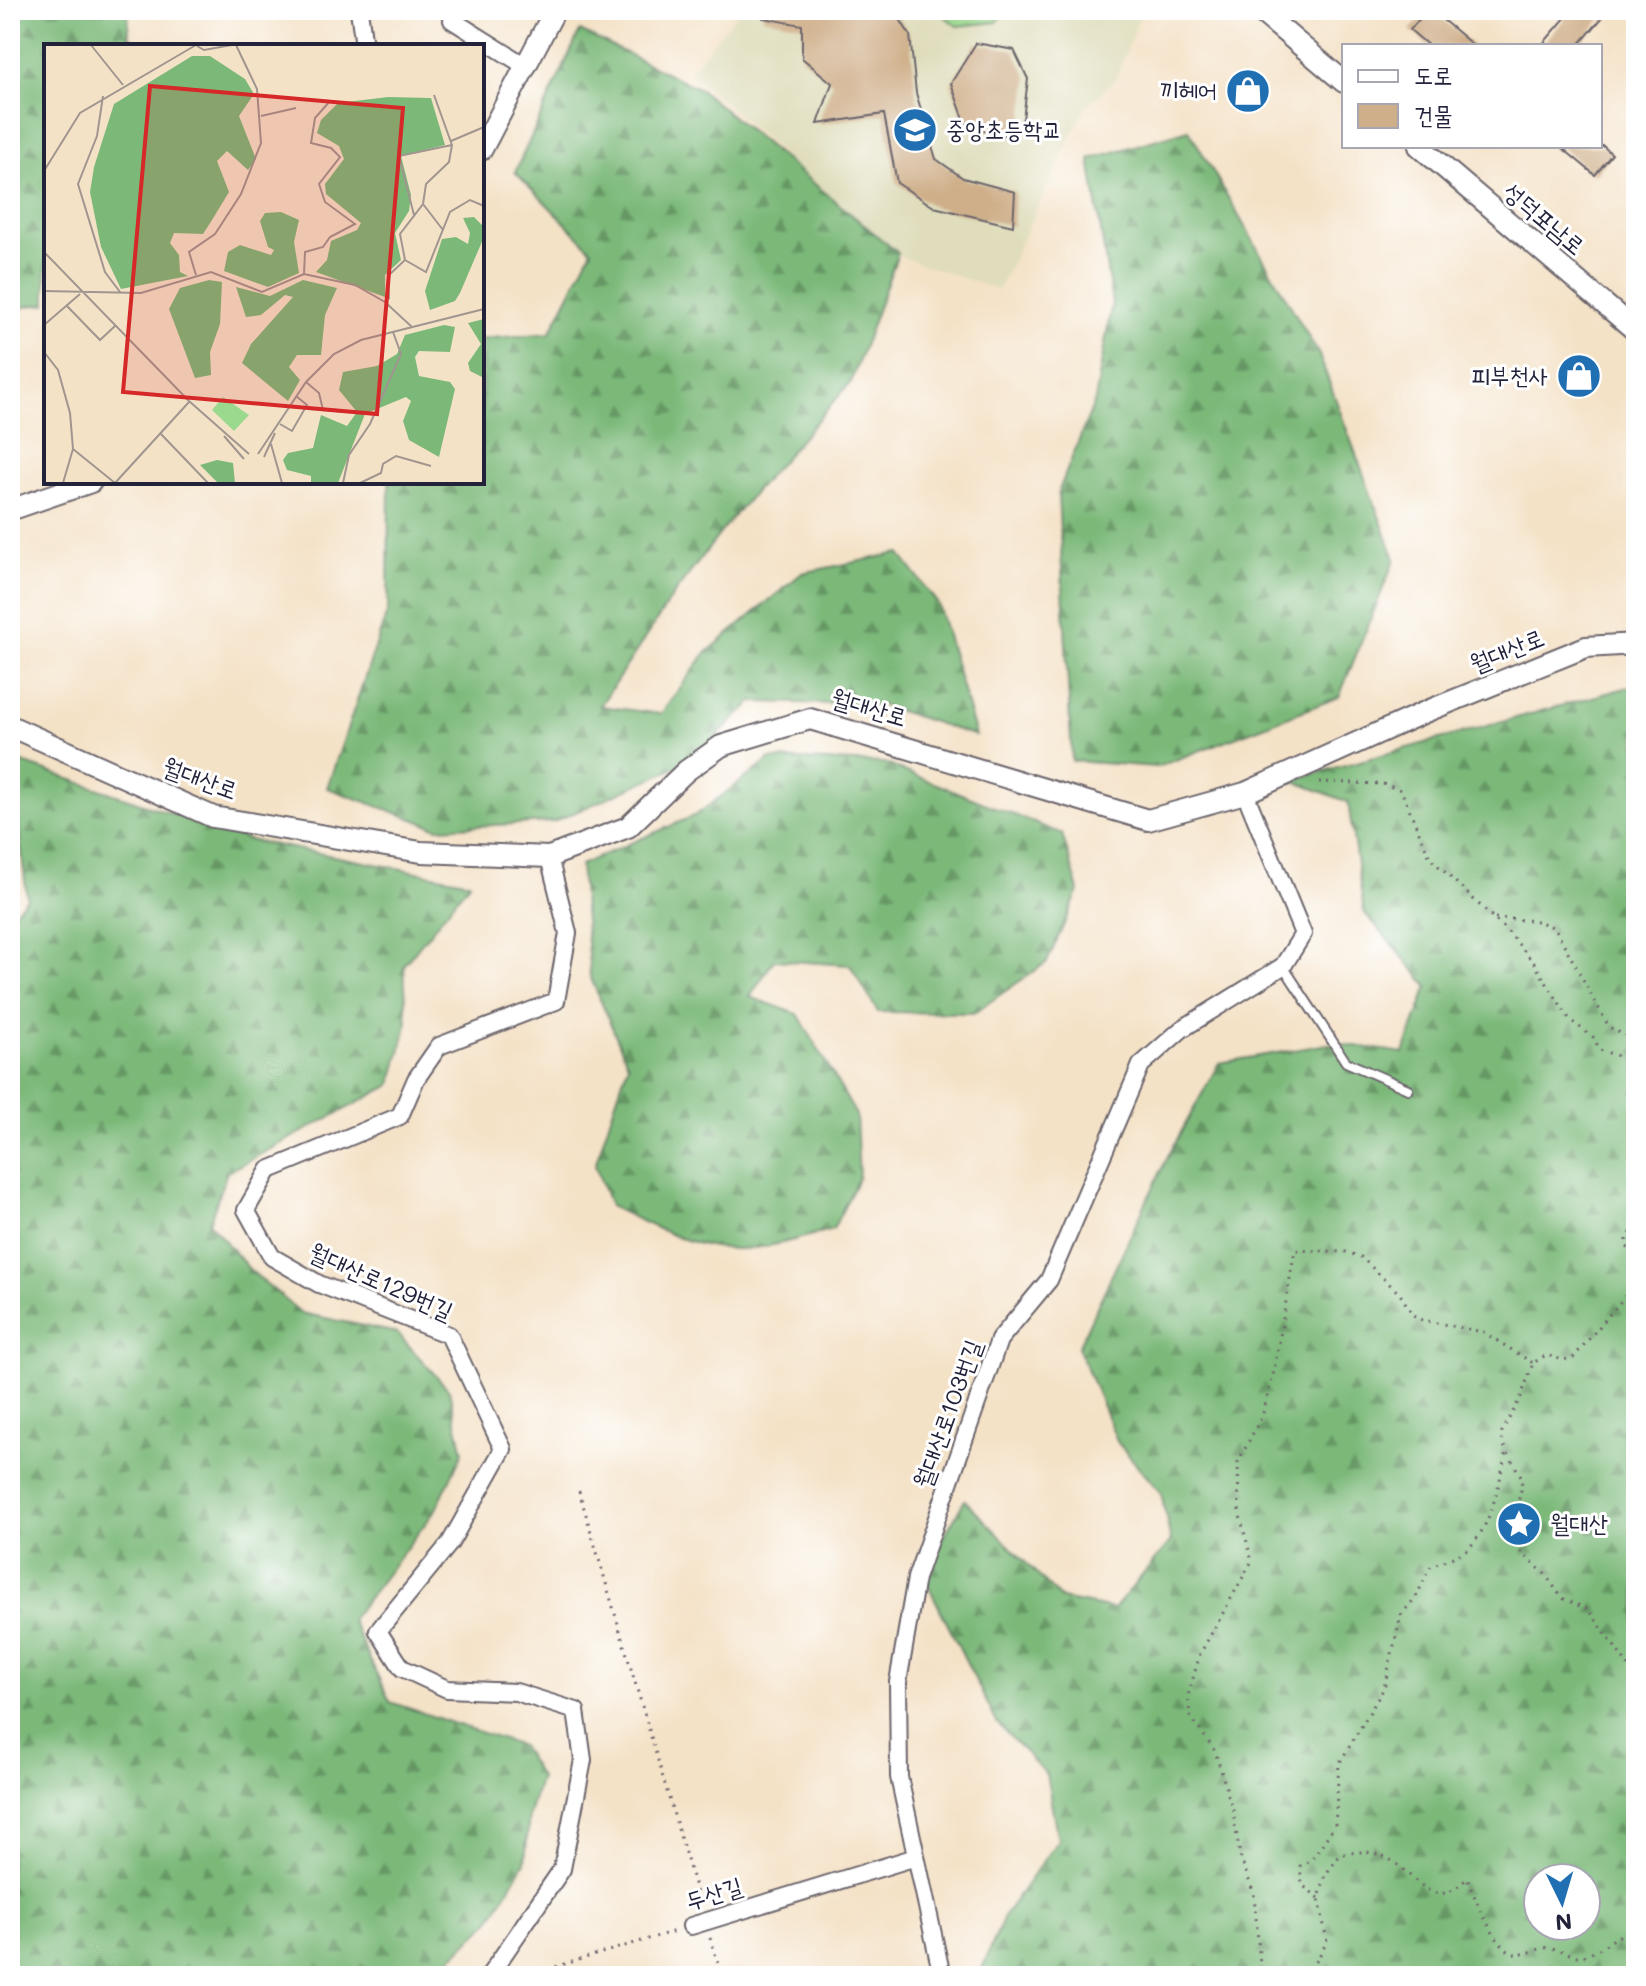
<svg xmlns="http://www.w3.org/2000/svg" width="1646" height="1986" font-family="Mali,'Poor Story',sans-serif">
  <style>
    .built { fill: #dfddbb }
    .forest { fill: url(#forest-firs); stroke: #4f6e5a; stroke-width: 2; fill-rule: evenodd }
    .pitch { fill: #9bd98e; stroke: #5e7e64; stroke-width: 2 }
    .building { fill: #cfaf89 }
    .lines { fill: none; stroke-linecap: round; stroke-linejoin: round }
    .service-casing { stroke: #6c656c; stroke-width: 12 }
    .minor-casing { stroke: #6c656c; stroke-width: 20 }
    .tertiary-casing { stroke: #6c656c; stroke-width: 24 }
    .path { stroke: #6c656c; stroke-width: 3; stroke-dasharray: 2 6; stroke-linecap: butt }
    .service { stroke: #fff; stroke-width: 8 }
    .minor { stroke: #fff; stroke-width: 16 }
    .tertiary { stroke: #fff; stroke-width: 20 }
    .labels { text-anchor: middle; stroke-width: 6; stroke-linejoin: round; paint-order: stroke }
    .poi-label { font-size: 24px; fill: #22223b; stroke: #fff; text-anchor: end }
    .street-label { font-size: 24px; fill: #22223b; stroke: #fff }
    .inset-road { fill: none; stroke: #a0958f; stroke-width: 2 }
    .view { fill: #d62828; fill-opacity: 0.15; stroke: #d62828; stroke-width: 4 }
    .inset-edge { fill: none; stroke: #22223b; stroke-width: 4 }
  </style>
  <defs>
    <pattern id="forest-firs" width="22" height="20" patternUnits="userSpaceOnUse" patternTransform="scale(2)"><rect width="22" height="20" fill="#7cb979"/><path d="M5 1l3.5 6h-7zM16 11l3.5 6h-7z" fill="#659664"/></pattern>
  </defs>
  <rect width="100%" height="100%" fill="#fff"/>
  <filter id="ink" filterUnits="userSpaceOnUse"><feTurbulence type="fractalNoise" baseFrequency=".0125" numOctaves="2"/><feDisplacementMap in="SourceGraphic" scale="16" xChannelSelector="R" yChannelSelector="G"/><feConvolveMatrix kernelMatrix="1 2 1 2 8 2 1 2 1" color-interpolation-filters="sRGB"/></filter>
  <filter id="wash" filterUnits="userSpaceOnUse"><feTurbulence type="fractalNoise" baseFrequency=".006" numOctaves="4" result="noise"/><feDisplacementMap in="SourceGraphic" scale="32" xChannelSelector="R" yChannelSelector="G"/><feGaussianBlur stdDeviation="1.8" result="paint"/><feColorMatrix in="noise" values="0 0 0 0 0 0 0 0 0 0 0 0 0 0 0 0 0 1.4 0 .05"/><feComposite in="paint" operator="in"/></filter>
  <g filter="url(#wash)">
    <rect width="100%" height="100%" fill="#f4e2c7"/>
    <path class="built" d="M740 10H1142L1116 79 1085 108 998 290 863 244 797 182 781 152 689 72Z"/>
    <path class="forest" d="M23 10H128L129 36 141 46H46V304L26 306 10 317V15Z
      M580 31 698 88 898 253 851 382 731 519 674 594 600 706 661 714 705 654 802 573 899 553 938 604 976 736 881 705 752 702 691 761 553 822 438 828 327 788 388 610 389 482H482V339L550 333 592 250 515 172Z
      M1189 130 1319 355 1395 559 1339 697 1157 767 1072 761 1058 493 1095 400 1112 303 1090 159Z
      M1636 685V1976H979L1005 1914 1058 1840 1046 1774 997 1723 922 1573 965 1500 1061 1599 1114 1609 1171 1541 1161 1493 1118 1443 1078 1347 1168 1156 1219 1063 1334 1043 1404 1053 1428 986 1364 912 1348 802 1291 780ZM1538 1878H1586V1926H1538Z
      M11 759 249 840 470 882 404 965 407 1026 391 1085 227 1172 209 1223 250 1270 301 1313 397 1333 449 1390 463 1452 435 1511 351 1620 390 1702 521 1746 540 1777 529 1815 525 1862 489 1922 457 1953 427 1976H10V917L27 898Z
      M771 759 884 763 1062 834 1079 891 1047 962 974 1013 878 1012 850 965 774 960 750 997 798 1014 856 1115 859 1177 833 1229C801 1238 769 1249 735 1249 692 1249 648 1224 610 1206L595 1165 628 1064 590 976 580 865 696 815Z"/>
    <path class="pitch" d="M937 10H1006L997 22 957 26Z"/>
    <g id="blocks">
      <path class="building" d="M763 10H894L910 35 916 93 936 159 963 178 1015 192 1013 226 934 207 897 183 884 114 818 124 832 83 802 58V25L763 18Z
        M1427 10H1431L1474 46H1429L1410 30Z
        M1572 10H1609L1578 46H1541Z
        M976 43 1014 50 1028 79 1023 119 1001 138 965 122 951 83Z
        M1560 146H1603L1612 154 1595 175Z"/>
    </g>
  </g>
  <g filter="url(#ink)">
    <use href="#blocks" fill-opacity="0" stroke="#6c656c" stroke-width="2"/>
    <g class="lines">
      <g class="service-casing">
        <path id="service" d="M1283 966 1346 1062 1408 1089"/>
      </g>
      <g class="minor-casing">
        <path id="minor" d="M359 10 364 46
          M457 10 452 20 527 67
          M691 1926 916 1857
          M489 1976 562 1869 583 1760 576 1711 516 1692 447 1689 402 1668 378 1631 450 1543 503 1449 449 1335 319 1284 272 1257 246 1210 269 1170 400 1116 416 1079 439 1046 556 1001 568 933 549 857
          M942 1976 899 1777 898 1682 916 1578 999 1340 1049 1280 1141 1065 1182 1029 1283 966 1303 934 1245 793"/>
      </g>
      <g class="tertiary-casing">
        <path id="tertiary" d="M1259 10 1344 82
          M1419 146 1636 331
          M482 149 555 10
          M10 510 91 482
          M10 726 213 817 421 852 549 857 628 827 686 771 721 746 810 719 1148 820 1245 793 1425 712 1586 647 1636 644"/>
      </g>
      <path class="path" d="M1319 782 1383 784 1401 790 1430 858 1509 933 1534 963 1570 1020 1593 1037 1600 1050 1636 1062
        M1495 918 1538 921 1555 928 1609 1027 1636 1041
        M1636 1226 1627 1238V1247L1636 1254
        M1636 1283 1573 1358 1563 1360 1546 1355 1533 1363 1521 1397 1502 1431V1443L1521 1476 1522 1486 1513 1523 1515 1540 1521 1552 1545 1574 1562 1598 1589 1610 1636 1677
        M579 1491 700 1904
        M1319 1898 1302 1885 1300 1866 1311 1861 1335 1825 1339 1764 1384 1688 1401 1615 1416 1597 1431 1566C1442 1561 1456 1557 1466 1550 1491 1531 1500 1480 1506 1451
        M710 1938 722 1976
        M525 1976 675 1931
        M1261 1976 1254 1894 1240 1856 1233 1811 1215 1751 1190 1716 1188 1696 1200 1654 1252 1561 1239 1512 1238 1462 1262 1416 1273 1376 1295 1250 1346 1252 1361 1257 1400 1294 1413 1315 1422 1320 1483 1332 1533 1363
        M1308 1976 1327 1942 1319 1898 1326 1874 1340 1855C1356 1851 1375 1850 1389 1859 1418 1876 1433 1915 1467 1878 1474 1896 1496 1951 1515 1954 1528 1956 1539 1946 1551 1948 1563 1949 1575 1960 1587 1955 1604 1948 1616 1935 1636 1928"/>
      <use href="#service" class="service"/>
      <use href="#minor" class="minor"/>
      <use href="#tertiary" class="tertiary"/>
    </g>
  </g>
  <defs>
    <g id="shop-disc" transform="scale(2.3)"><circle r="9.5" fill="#1f6fb2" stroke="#fff"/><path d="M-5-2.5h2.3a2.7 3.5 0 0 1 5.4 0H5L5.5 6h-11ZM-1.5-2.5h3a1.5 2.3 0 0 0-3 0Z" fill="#fff"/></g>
    <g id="school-disc" transform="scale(2.3)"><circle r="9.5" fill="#1f6fb2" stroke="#fff"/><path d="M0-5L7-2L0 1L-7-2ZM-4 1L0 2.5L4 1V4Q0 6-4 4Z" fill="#fff"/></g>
    <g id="sight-disc" transform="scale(2.3)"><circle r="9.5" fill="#1f6fb2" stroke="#fff"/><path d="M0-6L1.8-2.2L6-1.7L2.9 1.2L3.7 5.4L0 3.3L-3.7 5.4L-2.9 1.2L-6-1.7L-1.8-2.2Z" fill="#fff"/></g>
  </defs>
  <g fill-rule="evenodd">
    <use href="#shop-disc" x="1248" y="91"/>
    <use href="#school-disc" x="915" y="130"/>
    <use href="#shop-disc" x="1579" y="376"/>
    <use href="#sight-disc" x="1519" y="1524"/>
  </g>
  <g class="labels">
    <g class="poi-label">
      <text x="1217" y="99">끼헤어</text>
      <text x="946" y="138" text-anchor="start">중앙초등학교</text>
      <text x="1548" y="384">피부천사</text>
      <text x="1550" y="1532" text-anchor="start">월대산</text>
    </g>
    <g class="street-label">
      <text transform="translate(1544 219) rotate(40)" y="8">성덕포남로</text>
      <text transform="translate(1507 651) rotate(-22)" y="8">월대산로</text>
      <text transform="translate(869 708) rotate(16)" y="8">월대산로</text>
      <text transform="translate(200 779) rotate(20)" y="8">월대산로</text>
      <text transform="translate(381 1282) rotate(24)" y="8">월대산로129번길</text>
      <text transform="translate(948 1414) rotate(-70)" y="8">월대산로103번길</text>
      <text transform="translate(714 1894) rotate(-17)" y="8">두산길</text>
    </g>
  </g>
  <g transform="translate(44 44)">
    <rect width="440" height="440" fill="#f4e2c7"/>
    <path d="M148 12H166L201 35 210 50 195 72 212 115 204 126 183 107 173 117 185 148 168 176 159 190 130 189 126 199 135 211 136 228 144 232 77 245 57 203 46 148 50 123 70 60ZM344 53 387 54 401 101 357 112 367 151 365 167 351 189 357 216 341 231V253L272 228 283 216 287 197 313 186 317 179 282 150 281 140 300 115 295 102 273 89 277 76 294 59ZM237 168 255 176 250 198 255 229 224 243 180 227 184 208 196 201 227 211 230 206 224 203 216 177 221 169ZM430 173 440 183V193L416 249 411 257 386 266 381 247 398 195 412 193 424 200 426 189 419 174ZM165 236 178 238 176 280 166 308 167 331 151 334 125 265 136 244ZM259 236 293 244 281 271 277 311H253L245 323 256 336 244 357 198 319 207 300 249 253 241 251 217 271 202 273 192 243 226 252ZM440 275V334L426 327 424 319 437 300 424 279ZM400 281 411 283 406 308 375 307 371 313 375 332 406 338 411 345 395 413 365 396 359 377 367 357 362 353 321 370 294 439H267V432L243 426 239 416 244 409 269 404 277 371 303 382 313 368 295 346 299 328 333 322 353 310 361 291ZM173 416 189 419 191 439H174L156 421Z" fill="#7cb979"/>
    <path d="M179 353 205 371 190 387 168 366Z" fill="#9bd98e"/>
    <path class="inset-road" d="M47 1 79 41M153 2 160 6 188 1M59 52 53 92 34 140 61 228 76 248M217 72 252 64M407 97 440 83M0 127 36 69 152 1M379 160 399 186M370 171 355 112 408 101M0 208 145 357 205 410M361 216 382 228 406 168 426 156 440 162M260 230 261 208 279 203 286 193 311 180 281 158 275 140 296 113 287 104 267 99 271 74 286 57M152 231 145 208 171 190 197 150 217 99 213 45 192 1M0 247 97 249 167 228 218 248 260 230 311 241 341 258 368 283M341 258 345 254 344 232 361 216 356 190 379 160 382 140 405 118 408 101 390 51M22 261 56 296 71 282M0 281 36 250M0 308 14 326 26 369 29 405 19 439M262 338 275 349 279 366 302 368M236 380 248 387 263 361 252 352M116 389 164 439M180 392 200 415M227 400 238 439M29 405 71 439M214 410 262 338 290 310 317 296 440 265M220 413 231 389M71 439 145 358M299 439 305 411 326 380 357 310 349 288M316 439 337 429 339 420 352 412 387 422"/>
    <path class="view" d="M106 42 359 64 333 370 79 348Z"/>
    <rect width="440" height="440" class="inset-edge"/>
  </g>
  <rect width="1646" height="1986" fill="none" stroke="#fff" stroke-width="40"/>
  <rect x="1342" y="44" width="260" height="104" fill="#ffffff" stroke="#a7a7b1" stroke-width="2"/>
  <rect x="1358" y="70" width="40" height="12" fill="#ffffff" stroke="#a7a7b1" stroke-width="2"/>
  <text x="1414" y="84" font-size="24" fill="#22223b">도로</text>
  <rect x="1358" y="104" width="40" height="24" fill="#cfaf89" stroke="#a7a7b1" stroke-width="2"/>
  <text x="1414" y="124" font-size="24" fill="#22223b">건물</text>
  <g transform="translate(1562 1902) rotate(175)"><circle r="38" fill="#ffffff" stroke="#a7a7b1" stroke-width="2"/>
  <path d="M0-6L14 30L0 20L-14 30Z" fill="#1f6fb2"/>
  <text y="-12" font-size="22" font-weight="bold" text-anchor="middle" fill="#22223b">N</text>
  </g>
</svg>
